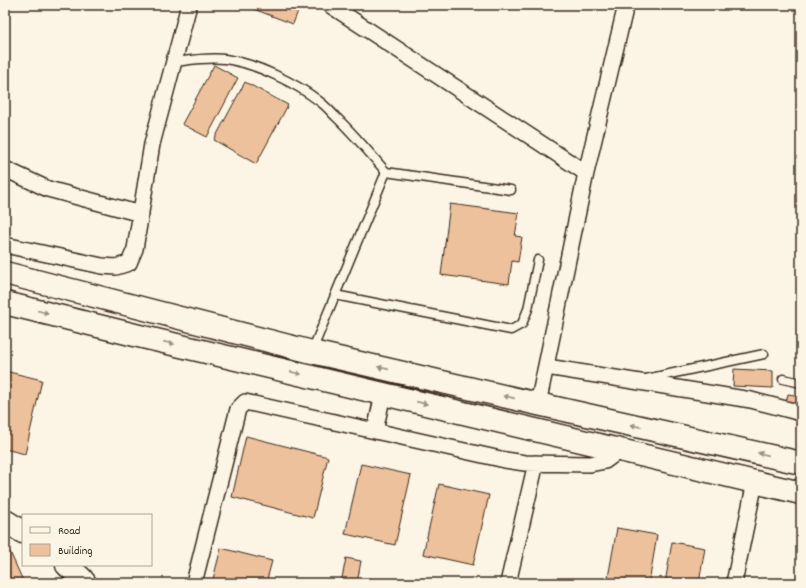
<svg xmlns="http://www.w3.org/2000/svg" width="806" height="588" font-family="Dekko,sans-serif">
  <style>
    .building { fill: #ecc19c; stroke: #3b2a1e }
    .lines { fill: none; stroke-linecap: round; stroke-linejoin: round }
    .lane-casing { stroke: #3b2a1e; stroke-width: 11 }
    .street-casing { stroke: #3b2a1e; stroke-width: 18 }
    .secondary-casing { stroke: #3b2a1e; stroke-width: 25 }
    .lane { stroke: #fcf5e5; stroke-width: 8 }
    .street { stroke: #fcf5e5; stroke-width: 15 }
    .secondary { stroke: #fcf5e5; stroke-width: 22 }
    .oneway { fill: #9c9082 }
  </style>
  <rect width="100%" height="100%" fill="#fcf5e5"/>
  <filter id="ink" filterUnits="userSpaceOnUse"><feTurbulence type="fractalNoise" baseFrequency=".025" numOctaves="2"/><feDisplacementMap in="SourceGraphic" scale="8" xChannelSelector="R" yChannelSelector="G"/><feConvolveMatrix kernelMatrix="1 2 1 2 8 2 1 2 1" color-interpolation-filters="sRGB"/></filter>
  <g filter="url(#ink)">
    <path class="building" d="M243 5H281L298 11 293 24Z
      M214 65 238 78 207 137 182 124Z
      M245 82 288 105 256 164 214 140Z
      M450 204 519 213 515 236 522 237 518 262 512 261 509 284 441 275Z
      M734 369 773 371V388L733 386Z
      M5 371 42 380 25 454 5 449Z
      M788 394 801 396V411L785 407Z
      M246 436 328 457 313 518 232 497Z
      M361 464 411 475 395 545 345 534Z
      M439 484 489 495 473 565 423 554Z
      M617 528 657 535 649 583H607Z
      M672 542 705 548 699 583H665Z
      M221 548 272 561 266 583H228L213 579Z
      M10 552 24 583H5V554Z
      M346 558 361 561 357 583H341Z"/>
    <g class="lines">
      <g class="lane-casing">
        <path id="lane" d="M174 62C191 60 208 57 225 59 255 63 296 83 319 101 325 105 330 111 335 116 353 133 369 152 386 172L511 190
          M335 295 511 330 522 324 528 309 538 260
          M312 351 386 172
          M646 379 764 354
          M783 379 801 383"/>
      </g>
      <g class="street-casing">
        <path id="street" d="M330 5 586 173
          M5 169 48 189 141 214
          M5 245 102 266 116 267 129 263 135 249 152 144 189 5
          M547 367 751 400 801 413
          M538 404 586 173 626 5
          M375 431 383 394
          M194 583 238 409 245 402 505 460 525 463 590 464 605 461 620 450
          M508 583 536 463
          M734 583 755 482"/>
      </g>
      <g class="secondary-casing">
        <path id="secondary" d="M5 273 312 352 538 404 801 463
          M5 303 143 337 801 493
          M5 521 23 532
          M67 565 82 579 85 583"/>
      </g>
      <use href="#lane" class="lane"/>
      <use href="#street" class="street"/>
      <use href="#secondary" class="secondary"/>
    </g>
    <defs><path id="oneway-solid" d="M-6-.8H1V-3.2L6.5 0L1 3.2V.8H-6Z"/></defs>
    <g class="oneway">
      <use href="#oneway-solid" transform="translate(43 312) rotate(14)"/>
      <use href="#oneway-solid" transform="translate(169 343) rotate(13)"/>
      <use href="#oneway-solid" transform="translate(383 368) rotate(-167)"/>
      <use href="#oneway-solid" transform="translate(296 373) rotate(13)"/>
      <use href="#oneway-solid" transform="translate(509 397) rotate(-167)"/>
      <use href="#oneway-solid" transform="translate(422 403) rotate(13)"/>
      <use href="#oneway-solid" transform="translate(636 426) rotate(-167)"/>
      <use href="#oneway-solid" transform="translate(763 454) rotate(-167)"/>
    </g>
  </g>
  <rect width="806" height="588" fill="none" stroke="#fcf5e5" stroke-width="20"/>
  <rect x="10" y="10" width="786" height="568" fill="none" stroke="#3b2a1e" stroke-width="1.5" filter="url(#ink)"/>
  <rect x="22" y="514" width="130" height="52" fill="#fcf5e5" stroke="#afa495"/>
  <rect x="30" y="527" width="20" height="6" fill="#fcf5e5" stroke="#afa495"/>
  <text x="58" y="534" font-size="12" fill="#3b2a1e">Road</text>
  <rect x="30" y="544" width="20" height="12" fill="#ecc19c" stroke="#afa495"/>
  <text x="58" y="554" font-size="12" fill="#3b2a1e">Building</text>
</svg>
